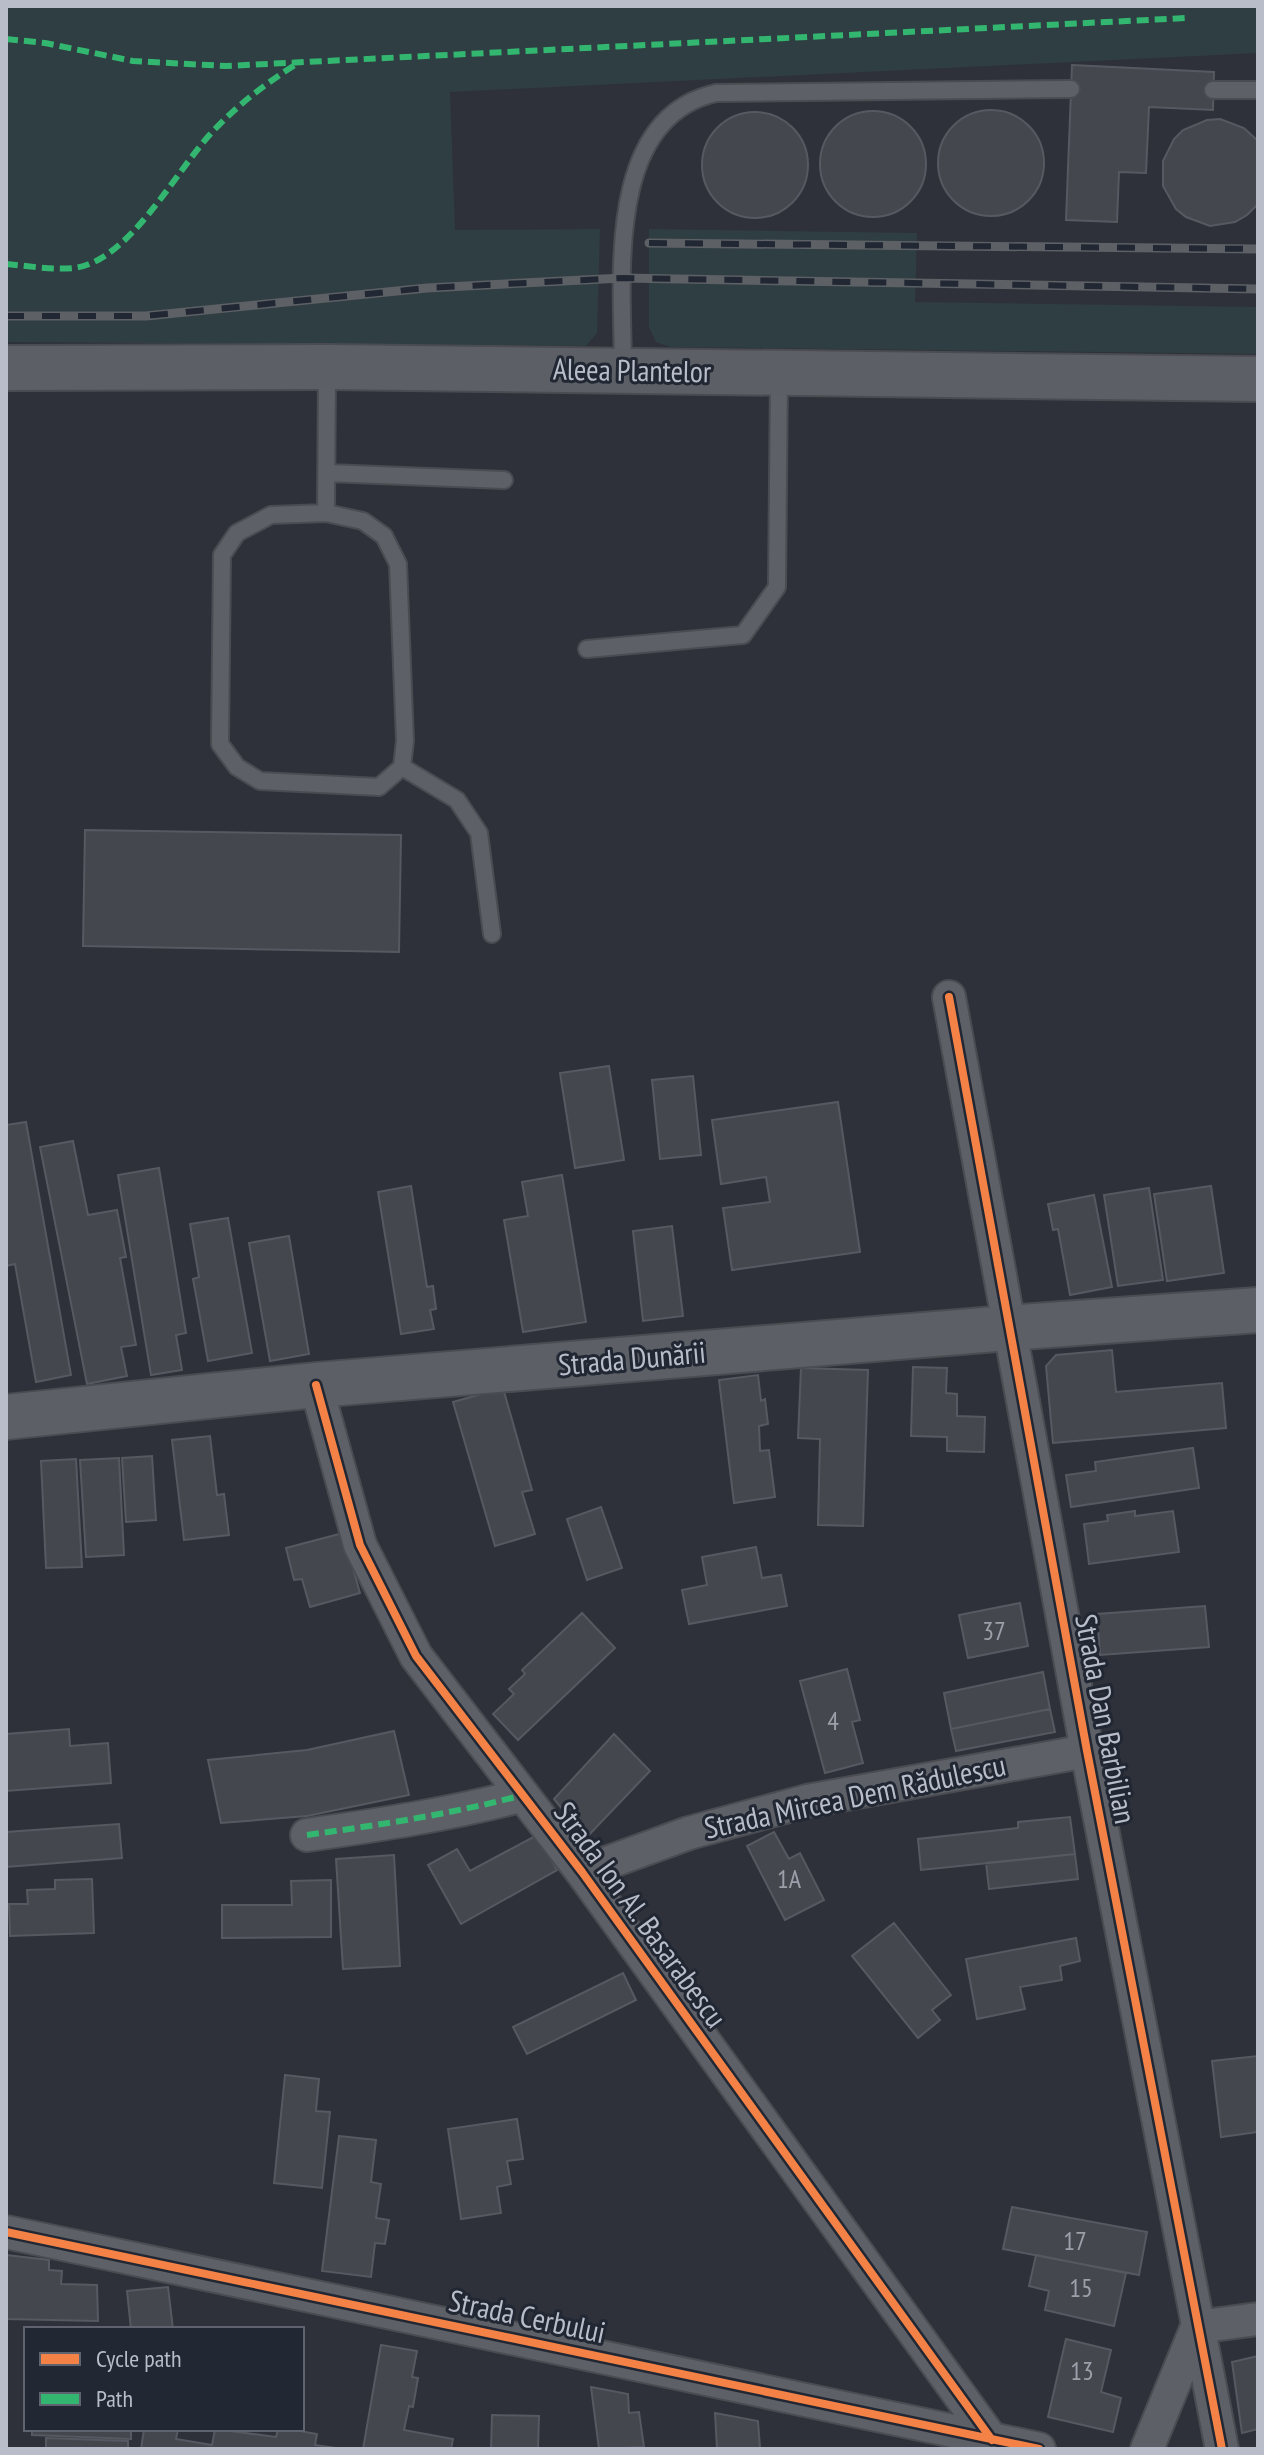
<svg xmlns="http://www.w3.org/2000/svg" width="1264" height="2455" font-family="'PT Sans Narrow',sans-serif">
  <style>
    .green { fill: #2f3e42 }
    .building { fill: #44474e; stroke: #565961; stroke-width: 2 }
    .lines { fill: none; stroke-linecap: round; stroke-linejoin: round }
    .lane-casing { stroke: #4a4c52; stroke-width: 20 }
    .street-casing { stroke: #4a4c52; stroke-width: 36 }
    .secondary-casing { stroke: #4a4c52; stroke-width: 48 }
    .lane { stroke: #5e6067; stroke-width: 16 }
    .street { stroke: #5e6067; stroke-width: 32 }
    .secondary { stroke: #5c5f65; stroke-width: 44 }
    .rail-casing { stroke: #5d6065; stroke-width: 9 }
    .rail { stroke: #212733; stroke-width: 6; stroke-dasharray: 18; stroke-linecap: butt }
    .quiet { stroke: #33b770; stroke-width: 6; stroke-dasharray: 12 6; stroke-linecap: butt }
    .cycleway-casing { stroke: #212733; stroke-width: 13 }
    .cycleway { stroke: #f48246; stroke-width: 8 }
    .labels { text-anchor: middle; stroke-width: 6; stroke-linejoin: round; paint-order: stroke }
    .number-label { font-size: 26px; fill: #9ca0aa }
    .street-label { font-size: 30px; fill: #b9bdc9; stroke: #212733 }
  </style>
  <rect width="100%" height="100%" fill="#2e3139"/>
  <path class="green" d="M6 6H1258V53L450 92 455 230 600 229 597 333 586 346 6 342Z
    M649 229 917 233 915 302 1258 307V354L670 347 656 342 649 327Z"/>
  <path class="building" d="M1072 65 1214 72 1213 110 1149 107 1146 173 1119 172 1117 222 1066 220Z
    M938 163a53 53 0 1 1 106 0a53 53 0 1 1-106 0Z
    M820 164a53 53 0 1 1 106 0a53 53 0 1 1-106 0Z
    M702 165a53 53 0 1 1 106 0a53 53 0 1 1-106 0Z
    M1220 119 1244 128 1258 141V204L1247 215 1235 222 1210 226 1186 217 1176 209 1163 186V161L1174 139 1183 130 1207 120Z
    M85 830 401 835 399 952 83 946Z
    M609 1066 624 1160 575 1168 560 1073Z
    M693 1076 701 1155 660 1159 652 1080Z
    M838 1102 860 1252 732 1270 723 1208 770 1202 766 1177 721 1184 712 1120Z
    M26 1122 71 1375 36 1382 15 1264 6 1266V1125Z
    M73 1141 88 1215 117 1210 126 1257 120 1258 136 1345 121 1347 127 1376 87 1384 40 1147Z
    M159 1168 186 1333 176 1335 182 1370 151 1375 118 1175Z
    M562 1175 586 1322 523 1332 504 1220 528 1216 522 1182Z
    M411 1186 427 1287 433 1286 436 1309 430 1310 434 1329 401 1334 378 1192Z
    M1211 1186 1224 1273 1167 1281 1154 1194Z
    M1149 1188 1163 1280 1118 1286 1104 1195Z
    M1094 1195 1112 1287 1070 1295 1058 1229 1053 1230 1048 1204Z
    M228 1218 252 1353 208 1361 193 1279 199 1277 190 1224Z
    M672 1226 683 1316 643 1321 633 1231Z
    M289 1236 309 1354 270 1361 249 1243Z
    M1112 1350 1116 1392 1222 1383 1226 1428 1053 1443 1046 1366 1056 1355Z
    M913 1367 947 1368 946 1393 957 1394V1416L985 1417 984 1452 947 1451V1437L911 1436Z
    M801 1368 868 1370 863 1526 818 1525 820 1439 798 1438Z
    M758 1375 761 1401 765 1399 768 1424 759 1426 760 1451 769 1450 775 1497 734 1503 719 1380Z
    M503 1388 532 1490 522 1492 535 1534 495 1546 453 1402Z
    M210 1436 217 1495 224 1494 229 1535 184 1540 172 1440Z
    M1193 1448 1199 1488 1071 1507 1066 1475 1096 1471 1095 1462Z
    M152 1456 156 1520 126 1522 122 1458Z
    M119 1458 124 1555 86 1557 80 1460Z
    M76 1459 82 1567 46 1568 41 1461Z
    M601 1507 622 1568 587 1580 567 1519Z
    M1135 1511V1516L1173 1511 1179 1552 1089 1564 1084 1524 1108 1521 1107 1515Z
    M343 1533 360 1593 310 1607 302 1579 294 1580 286 1548Z
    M756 1547 762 1578 781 1575 787 1606 689 1624 682 1590 707 1585 702 1557Z
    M1020 1603 1028 1646 968 1658 959 1615Z
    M1205 1606 1209 1647 1100 1655 1097 1614Z
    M582 1613 615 1648 518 1740 493 1714 514 1694 509 1689 525 1674 522 1670Z
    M847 1669 860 1720 852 1722 863 1763 825 1773 800 1681Z
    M1043 1672 1050 1709 951 1729 944 1693Z
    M1050 1709 1055 1732 956 1751 951 1729Z
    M69 1729 70 1746 108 1743 111 1783 6 1791V1734Z
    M394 1731 409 1795 307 1816 221 1823 208 1760 307 1750Z
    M614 1734 650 1771 586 1838 554 1799Z
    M1070 1817 1075 1854 921 1870 918 1839 1018 1828V1822Z
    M119 1824 122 1858 6 1867V1832Z
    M774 1832 789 1859 800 1853 824 1900 785 1920 747 1846Z
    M537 1835 557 1870 461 1924 428 1865 457 1849 470 1871Z
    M1075 1854 1078 1879 989 1889 986 1863Z
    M394 1855 400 1966 343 1969 336 1859Z
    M92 1879 94 1933 10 1936 9 1904H28L27 1890 55 1889V1880Z
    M331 1880V1937L222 1938V1905H292L291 1881Z
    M894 1923 951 1995 932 2010 940 2020 918 2038 852 1956Z
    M1076 1938 1080 1961 1060 1966 1062 1980 1020 1987 1025 2009 977 2019 966 1959Z
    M623 1973 636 2000 527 2054 513 2027Z
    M1258 2056V2132L1221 2137 1212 2061Z
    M285 2075 319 2079 316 2111 330 2112 322 2188 274 2183Z
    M517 2119 523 2159 507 2161 511 2184 497 2187 501 2213 461 2219 448 2129Z
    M339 2136 376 2140 371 2182 381 2184 376 2218 389 2220 385 2244 375 2243 371 2277 322 2271Z
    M1012 2207 1147 2232 1139 2275 1003 2249Z
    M6 2255 49 2260V2270L62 2271 61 2284 97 2285 98 2321 6 2319Z
    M1036 2255 1126 2273 1114 2326 1045 2310 1049 2291 1029 2286Z
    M168 2287 173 2329H131L127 2291Z
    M1066 2339 1111 2350 1101 2392 1121 2398 1113 2432 1048 2417Z
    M381 2345 417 2351 412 2377 418 2378 413 2407 409 2406 404 2430 453 2439 451 2449H363Z
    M1258 2356V2429L1242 2433 1232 2362Z
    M591 2387 628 2394 629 2413 639 2412 644 2447 599 2449Z
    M715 2413 758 2421 760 2448 717 2449Z
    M492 2415 539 2416 538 2449H491Z
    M32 2429H131V2439L32 2435Z
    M144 2429H178L176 2439 212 2445 215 2429 276 2437 278 2429H288L317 2434 315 2445 343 2449H141Z
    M46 2438 128 2441V2449H46Z"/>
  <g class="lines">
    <g class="lane-casing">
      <path id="lane" d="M1213 90H1258
        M623 371C623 283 603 118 716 93L1071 89
        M328 473 504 480
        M326 513 363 521 384 536 398 564 405 741 402 767 379 787 260 781 237 767 220 744 222 555 237 533 271 515 326 513 327 369
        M587 649 743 635 777 587 779 374
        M402 767 457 800 479 833 492 934"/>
    </g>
    <g class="street-casing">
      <path id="street" d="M949 997 1087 1751 1222 2449
        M316 1385 360 1545 416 1656 582 1872 992 2440
        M307 1835C379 1825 452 1814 523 1795
        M582 1872 689 1833 807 1801 1087 1751
        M6 2232 1039 2449
        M1147 2449 1197 2327 1258 2319"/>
    </g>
    <g class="secondary-casing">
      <path id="secondary" d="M6 368 327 367 1258 379
        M6 1417 316 1385 1008 1328 1258 1310"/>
    </g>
    <use href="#lane" class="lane"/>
    <use href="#street" class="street"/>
    <use href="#secondary" class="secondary"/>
    <g class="rail-casing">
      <path id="rail" d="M649 243 1258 249
        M6 316H146L427 288 623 278 1258 289"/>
    </g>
    <use href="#rail" class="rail"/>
    <path class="quiet" d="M6 39 45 43 133 61 226 66 1187 18
      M6 264C28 266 52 270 74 268 131 261 178 166 216 128 241 102 268 82 298 63
      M307 1835C379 1825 452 1814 523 1795"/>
    <g class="cycleway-casing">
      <path id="cycleway" d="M949 997 1087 1751 1222 2449
        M316 1385 360 1545 416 1656 582 1872 992 2440
        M6 2232 1039 2449"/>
    </g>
    <use href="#cycleway" class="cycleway"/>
  </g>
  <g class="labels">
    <g class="number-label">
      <text x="994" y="1640">37</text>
      <text x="833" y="1730">4</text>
      <text x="789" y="1888">1A</text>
      <text x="1075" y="2250">17</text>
      <text x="1081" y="2297">15</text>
      <text x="1082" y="2380">13</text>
    </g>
    <g class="street-label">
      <text transform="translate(632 371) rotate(1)" y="10">Aleea Plantelor</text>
      <text transform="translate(632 1359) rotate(-5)" y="10">Strada Dunării</text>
      <text transform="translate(1105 1719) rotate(79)" y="10">Strada Dan Barbilian</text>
      <text transform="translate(855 1797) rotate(-12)" y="10">Strada Mircea Dem Rădulescu</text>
      <text transform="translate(640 1915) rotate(54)" y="10">Strada Ion Al. Basarabescu</text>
      <text transform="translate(527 2317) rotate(12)" y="10">Strada Cerbului</text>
    </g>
  </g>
  <rect width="1264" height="2455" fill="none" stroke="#b9bdc9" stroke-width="16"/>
  <rect x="24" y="2327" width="280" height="104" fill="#212733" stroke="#5e636f" stroke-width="2"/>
  <rect x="40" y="2353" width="40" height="12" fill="#f48246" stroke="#5e636f" stroke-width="2"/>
  <text x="96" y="2367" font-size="24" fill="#b9bdc9">Cycle path</text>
  <rect x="40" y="2393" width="40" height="12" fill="#33b770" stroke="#5e636f" stroke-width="2"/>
  <text x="96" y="2407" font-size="24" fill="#b9bdc9">Path</text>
</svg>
